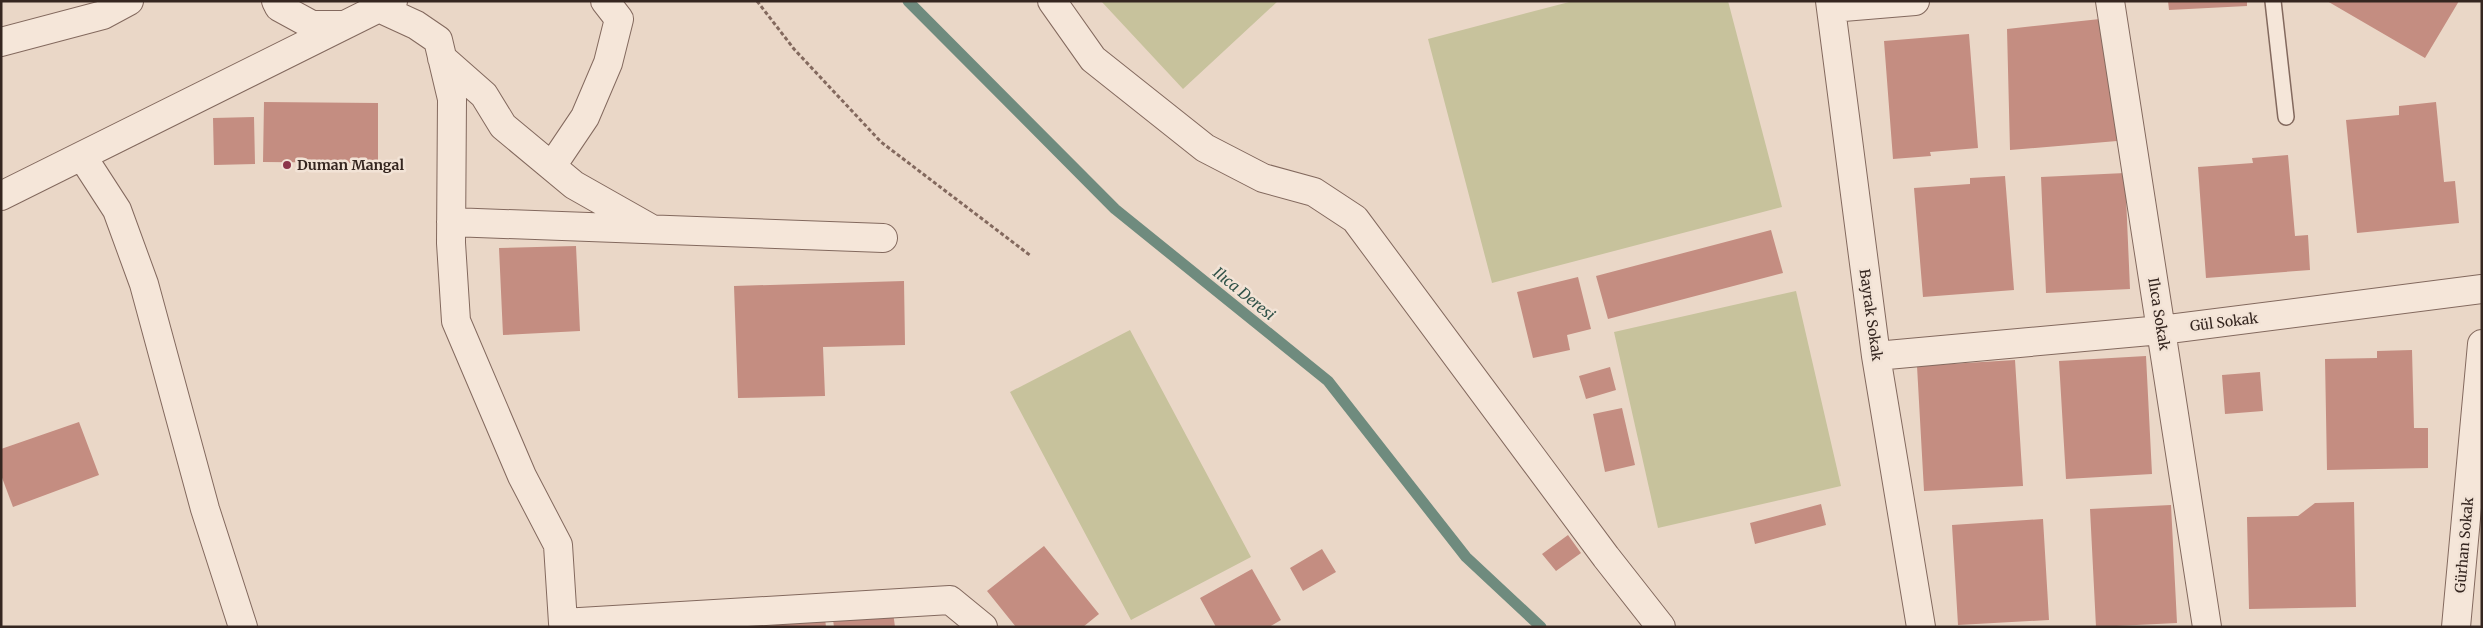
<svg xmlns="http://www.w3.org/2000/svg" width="2483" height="628" font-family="Merriweather,serif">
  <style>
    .green { fill: #c7c29c }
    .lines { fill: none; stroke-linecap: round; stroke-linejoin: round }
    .stream { stroke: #6f8b7e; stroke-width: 11 }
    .building { fill: #c48d81 }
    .lane-casing { stroke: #83695e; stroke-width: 18 }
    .street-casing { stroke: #83695e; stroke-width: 30 }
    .path { stroke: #83695e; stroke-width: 3; stroke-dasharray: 4 2.5; stroke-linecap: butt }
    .lane { stroke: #f5e6d9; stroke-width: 15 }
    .street { stroke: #f5e6d9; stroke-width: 28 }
    .poi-dot { fill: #8c354a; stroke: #f2e3d6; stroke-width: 2 }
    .labels { text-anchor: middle; stroke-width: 5; stroke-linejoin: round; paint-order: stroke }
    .poi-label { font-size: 14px; font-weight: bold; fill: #352620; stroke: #f2e3d6; text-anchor: start }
    .street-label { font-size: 14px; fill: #352620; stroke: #f2e3d6 }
    .water-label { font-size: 15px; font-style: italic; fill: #315349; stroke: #f2e3d6 }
  </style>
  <rect width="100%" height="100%" fill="#ead7c7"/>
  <path class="green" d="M1101 1H1278L1183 89Z
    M1573 1H1728L1782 207 1492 283 1428 39Z
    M1796 291 1841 486 1658 528 1614 332Z
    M1130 330 1251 557 1131 620 1010 392Z"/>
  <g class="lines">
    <path class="stream" d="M908 1 1115 209 1328 381 1466 557 1541 627"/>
  </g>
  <path class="building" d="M2168 1H2247V6L2169 10Z
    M2327 1H2459L2425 58Z
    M2100 19 2117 141 2010 150 2007 29Z
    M1969 34 1978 148 1930 152 1931 156 1893 159 1884 41Z
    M264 102 378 103V163L263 162Z
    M2436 102 2444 182 2455 181 2459 223 2357 233 2346 120 2399 115V106Z
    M254 117 255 164 214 165 213 118Z
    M2288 155 2295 236 2308 235 2310 270 2206 278 2198 167 2253 163 2252 158Z
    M2125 173 2130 289 2046 293 2041 177Z
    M2005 176 2014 290 1923 297 1914 188 1970 184V178Z
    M1771 230 1783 273 1608 319 1596 276Z
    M576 246 580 331 503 335 499 248Z
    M1578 277 1591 329 1567 335 1570 350 1533 358 1517 292Z
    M904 281 905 345 823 347 825 396 738 398 734 286Z
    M2412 350 2414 428H2428V468L2327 470 2325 359 2377 358V351Z
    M2146 356 2152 474 2066 479 2059 361Z
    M2015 360 2023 486 1924 491 1917 366Z
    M1610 367 1616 390 1586 399 1579 376Z
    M2260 372 2263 411 2225 414 2222 375Z
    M1622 408 1635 465 1605 472 1593 414Z
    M79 422 99 475 13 507 1 475V449Z
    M2354 502 2356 607 2249 609 2247 517 2298 516 2315 503Z
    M1821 504 1826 525 1755 544 1750 523Z
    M2171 505 2177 623 2096 627 2090 509Z
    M2043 519 2049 620 1958 625 1952 525Z
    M1568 535 1581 553 1556 571 1542 554Z
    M1044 546 1099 614 1083 627H1016L987 591Z
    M1322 549 1336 572 1303 591 1290 568Z
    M1252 569 1281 620 1269 627H1216L1200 598Z
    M893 612 895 627H834L833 620Z
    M825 618 826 627H770V626Z"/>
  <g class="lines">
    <g class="lane-casing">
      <path id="lane" d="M2273 1 2286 117"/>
    </g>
    <g class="street-casing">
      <path id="street" d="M276 1 279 7 312 25H344
        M1052 1 1093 59 1205 148 1263 178 1314 192 1355 219 1606 557 1661 627
        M1830 1 1876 356 1921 627
        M2110 1 2207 627
        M379 8 416 25 438 40 452 99 451 243 456 321 522 476 558 545 563 623
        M1831 8 1915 1
        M1 42 103 15 129 1
        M442 58 484 95 503 126 574 185 650 228
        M82 156 117 210 144 284 205 509 243 627
        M552 166 585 117 608 63 619 19 605 1
        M1 196 393 1
        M451 222 883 238
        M1876 356 2161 330 2482 289
        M564 627 563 623 950 600 983 627
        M2456 627 2482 344"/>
    </g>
    <path class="path" d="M757 1 794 49 881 142 1031 256"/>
    <use href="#lane" class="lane"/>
    <use href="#street" class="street"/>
  </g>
  <circle class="poi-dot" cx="287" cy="165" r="5"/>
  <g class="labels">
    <g class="poi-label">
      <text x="297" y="170">Duman Mangal</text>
    </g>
    <g class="street-label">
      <text transform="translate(2159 314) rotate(81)" y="5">Ilıca Sokak</text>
      <text transform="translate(1871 315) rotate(82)" y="5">Bayrak Sokak</text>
      <text transform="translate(2224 322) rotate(-7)" y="5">Gül Sokak</text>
      <text transform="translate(2464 545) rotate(-85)" y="5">Gürhan Sokak</text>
    </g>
    <g class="water-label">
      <text transform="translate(1244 294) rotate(39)" y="5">Ilıca Deresi</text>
    </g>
  </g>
  <rect width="2483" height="628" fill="none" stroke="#352620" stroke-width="5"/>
</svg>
